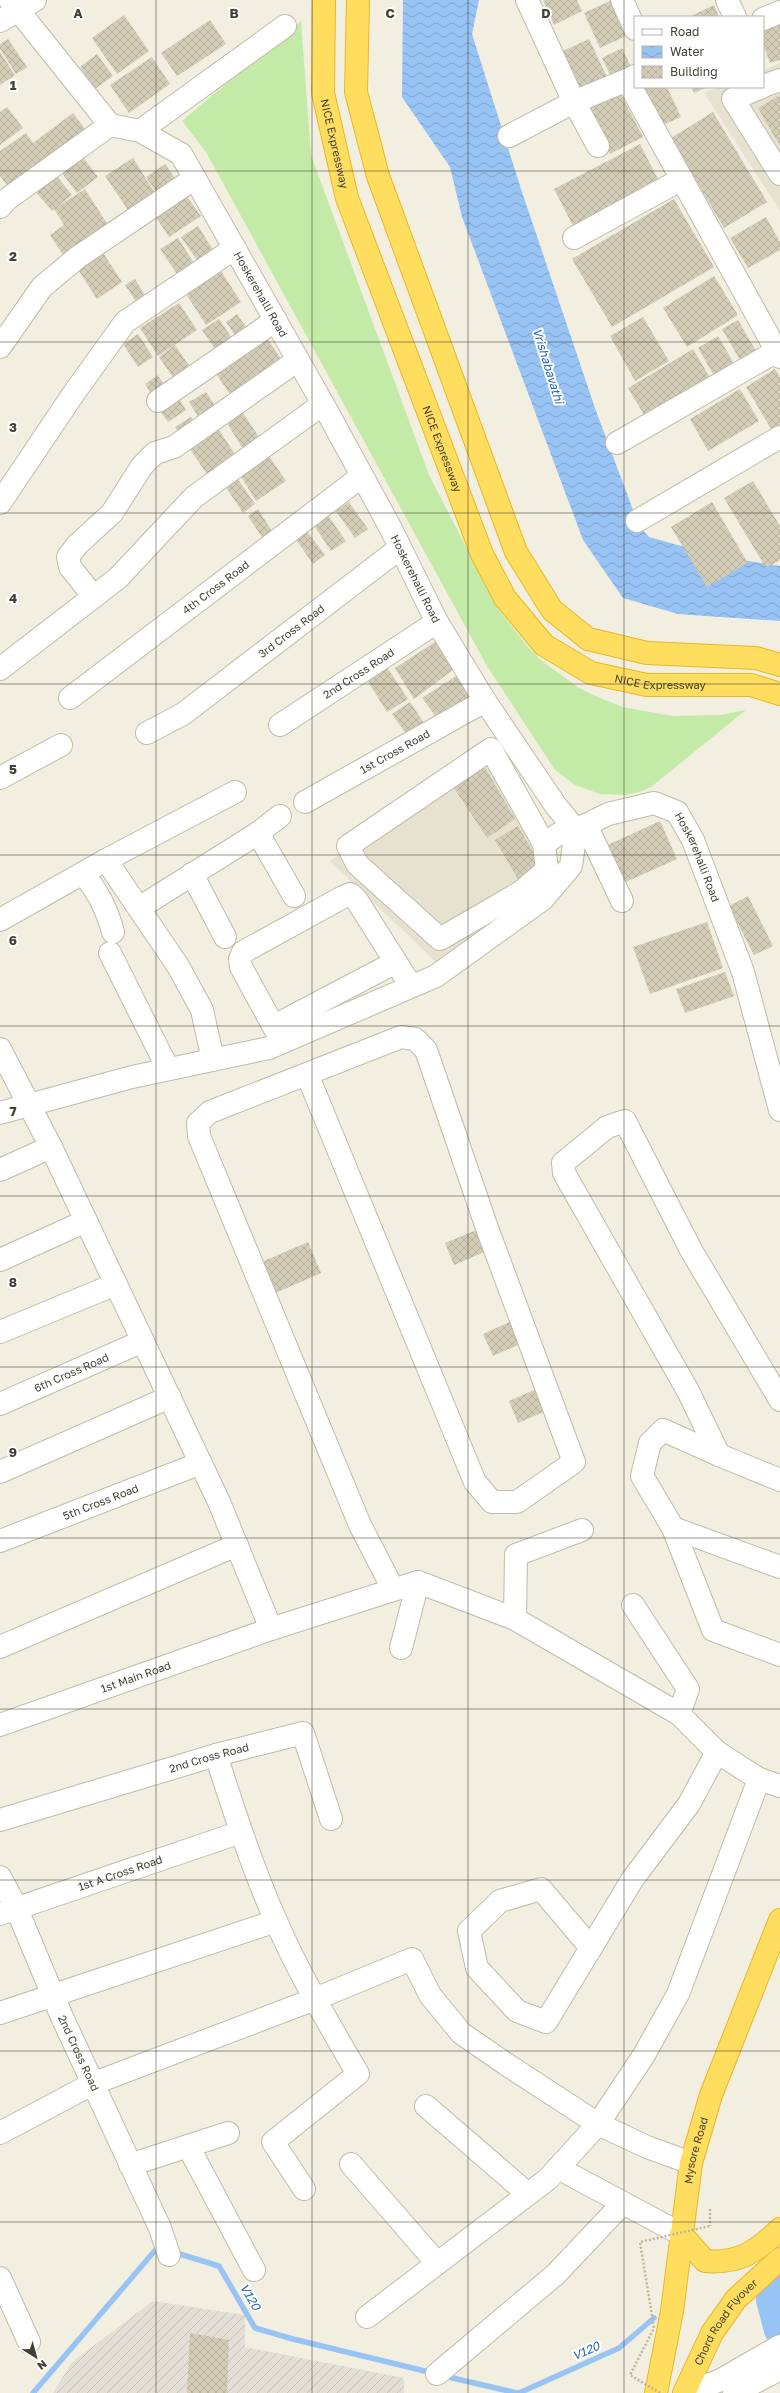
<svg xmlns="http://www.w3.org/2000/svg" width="780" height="2393" font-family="'Golos Text',sans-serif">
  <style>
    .residential { fill: #e6e2cf }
    .industrial { fill: url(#industrial-furrows) }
    .grass { fill: #c3eaa6 }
    .water { fill: url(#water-waves) }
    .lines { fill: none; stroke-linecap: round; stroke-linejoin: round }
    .stream { stroke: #98c3f5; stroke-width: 5.5 }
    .river { stroke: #98c3f5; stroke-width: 32 }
    .building { fill: url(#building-cross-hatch) }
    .minor-casing { stroke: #c0bba6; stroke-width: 24 }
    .highway-casing { stroke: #e7b826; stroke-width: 24 }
    .path { stroke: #c0b694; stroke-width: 2.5; stroke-dasharray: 2 2; stroke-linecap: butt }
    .minor { stroke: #fff; stroke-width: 22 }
    .highway { stroke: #ffdd5f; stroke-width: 22 }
    .path-bridge { stroke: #c0b694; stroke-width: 2.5; stroke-dasharray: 2 2; stroke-linecap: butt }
    .grid { fill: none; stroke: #433f32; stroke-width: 1; stroke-opacity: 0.55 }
    .labels { text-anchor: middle; stroke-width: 4; stroke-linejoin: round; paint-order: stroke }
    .street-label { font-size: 11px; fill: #433f32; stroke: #fff }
    .water-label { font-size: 12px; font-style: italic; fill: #2567b5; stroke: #fff }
    .grid-label { font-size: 13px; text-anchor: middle; font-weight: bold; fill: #433f32; stroke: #fff; stroke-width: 4; stroke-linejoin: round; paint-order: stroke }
  </style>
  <defs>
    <pattern id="industrial-furrows" width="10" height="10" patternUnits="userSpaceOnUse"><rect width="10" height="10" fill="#e3dfd7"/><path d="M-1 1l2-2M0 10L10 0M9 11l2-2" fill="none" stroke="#c4c0b9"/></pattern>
    <pattern id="water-waves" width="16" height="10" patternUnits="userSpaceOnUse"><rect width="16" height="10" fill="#98c3f5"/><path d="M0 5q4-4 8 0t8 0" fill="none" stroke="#7ea0c7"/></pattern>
    <pattern id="building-cross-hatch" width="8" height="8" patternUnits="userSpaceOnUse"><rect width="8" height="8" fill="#d3ccb6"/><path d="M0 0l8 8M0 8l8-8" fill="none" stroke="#b6b09d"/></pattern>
  </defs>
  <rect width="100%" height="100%" fill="#f2efe1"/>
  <path class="residential" d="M780 63V211L704 93 719 87H763V70Z
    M493 742 557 872 436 962 330 861Z"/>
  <path class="industrial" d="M153 2301 245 2315V2347L404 2378V2393H53L72 2362Z"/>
  <path class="grass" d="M301 21 311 155 429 475 498 609 526 645 542 661 579 688 600 698 623 707 672 716 721 715 746 710 651 787 639 792 626 795 600 794 575 785 555 770 487 666 206 152 182 121Z"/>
  <path class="water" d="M403 0H479L472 34 521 189 596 411 639 526 649 537 717 556 780 566V621L678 614 623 598 583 540 462 217 450 167 402 97Z"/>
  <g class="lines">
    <path class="stream" d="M173 2252 219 2266 255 2328 293 2339 433 2373
      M444 2376 517 2393
      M33 2393 158 2247 161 2248
      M519 2393 619 2348 654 2318"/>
    <path class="river" d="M780 2280 772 2300 780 2330"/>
  </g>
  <path class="building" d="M546 0H577L582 11 554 25 543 1Z
    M612 0 628 35 600 48 584 13Z
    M714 5 719 17H689Z
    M124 15 149 51 117 74 92 38Z
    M210 20 226 44 177 76 161 53Z
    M780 20V60L770 63 763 44V27Z
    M8 39 27 67 16 74 0 49V44Z
    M589 39 609 81 583 93 563 51Z
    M622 48 633 71 613 81 602 58Z
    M0 52 15 75 0 85Z
    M97 54 113 76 95 89 80 67Z
    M152 57 170 84 129 113 110 85Z
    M617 87 643 137 610 154 583 104Z
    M647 87H667L681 117 660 126 642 89Z
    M691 87H707L694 93Z
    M780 95V146L758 108Z
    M7 107 23 128 0 145V112Z
    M713 112 767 202 724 228 671 138Z
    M73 113 85 129 45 159 37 149 46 161 9 188 0 176V151L26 133 33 143Z
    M640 144 661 185 575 230 554 189Z
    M80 153 98 177 77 193 59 169Z
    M133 158 157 196 130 213 105 176Z
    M165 164 180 185 160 198 146 177Z
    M56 175 72 195 52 211 35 191Z
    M85 189 108 225 63 255 50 235 64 225 54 209Z
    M184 192 201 216 169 237 153 213Z
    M674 199 714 267 612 327 572 259Z
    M766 217 780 242V250L748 268 730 238Z
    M198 226 215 253 199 263 181 237Z
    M178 238 196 266 179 277 160 249Z
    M102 251 122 282 97 299 77 268Z
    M221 271 241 302 206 325 186 294Z
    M714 276 738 315 687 347 663 308Z
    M135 279 148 300 139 306 125 285Z
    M179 303 197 330 158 356 140 328Z
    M237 314 250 333 238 340 226 322Z
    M643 317 669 361 635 381 610 336Z
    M219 319 234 341 217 352 202 330Z
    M738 320 756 351 740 360 722 329Z
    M138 334 153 357 138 367 123 344Z
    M265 335 285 365 233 399 213 369Z
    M718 336 736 367 716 379 698 348Z
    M175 345 190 367 174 379 159 357Z
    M693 349 712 381 647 420 628 388Z
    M775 369 780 377V428L773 432 746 387Z
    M158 375 167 389 154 398 145 384Z
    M740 389 759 421 708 451 690 419Z
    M206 392 218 410 201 421 189 402Z
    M180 400 186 410 168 422 161 412Z
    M243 413 263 443 246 454 227 423Z
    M191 417 198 427 182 438 175 427Z
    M217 427 237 457 208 476 188 446Z
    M267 453 286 481 256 501 239 473Z
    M235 475 255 504 243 513 223 483Z
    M753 481 780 526V560L766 568 724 498Z
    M349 502 368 529 355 538 336 511Z
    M712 502 748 563 707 587 671 527Z
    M258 509 273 533 263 539 248 516Z
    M327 514 346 541 331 551 313 524Z
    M306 530 325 555 313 564 295 538Z
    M435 642 453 670 414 699 395 668Z
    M387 667 408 699 387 712 367 680Z
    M456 676 472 701 440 722 422 698Z
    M410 702 424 723 407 735 392 714Z
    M482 762 515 819 487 838 450 782Z
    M660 821 677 859 617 886 601 848Z
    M518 826 543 869 522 886 495 840Z
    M748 896 773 946 754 955 729 906Z
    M707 922 723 968 650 994 633 947Z
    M725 972 734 996 685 1013 676 989Z
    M479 1229 489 1250 454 1265 445 1243Z
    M308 1242 321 1273 271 1295 257 1264Z
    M516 1319 525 1342 493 1356 483 1334Z
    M543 1386 553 1408 518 1423 509 1401Z
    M190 2333 229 2340 227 2393H187Z"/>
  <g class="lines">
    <g class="minor-casing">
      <g id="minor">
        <path id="s1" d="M10 0 110 125 140 131 181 154 323 404 390 527 437 622 485 701 556 806 576 830 608 814 654 803 677 812 693 840 743 972 780 1110"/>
        <path d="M527 0 574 102 598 146"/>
        <path d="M622 0 635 29"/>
        <path d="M727 0 735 17"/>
        <path d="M763 19 780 12"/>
        <path d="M0 21 35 0"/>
        <path d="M635 76 627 80 780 357"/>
        <path d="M763 86 780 80"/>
        <path d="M762 87 733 99 780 174"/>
        <path d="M140 131 285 26"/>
        <path d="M509 136 574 102 627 80"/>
        <path d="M0 207 6 200 110 125"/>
        <path d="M574 238 682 179"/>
        <path d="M0 347 42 287 78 257 195 178"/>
        <path d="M158 401 276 320"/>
        <path d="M617 443 777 351"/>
        <path d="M0 503 74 393 125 322 235 248"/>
        <path d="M637 521 780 437"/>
        <path d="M94 597 70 567 68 557 77 545 112 513 142 466 155 453 174 447 298 360"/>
        <path d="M0 669 118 578 194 497 323 404"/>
        <path id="s2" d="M70 698 362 476"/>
        <path id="s3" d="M280 725 437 622"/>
        <path id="s4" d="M147 733 183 714 400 548"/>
        <path d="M0 778 61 745"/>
        <path id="s5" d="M305 802 485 701"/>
        <path d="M586 825 622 901"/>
        <path d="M258 833 294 896"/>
        <path d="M544 844 491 749 348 846 357 864 440 939 521 892 547 870 544 844 572 825"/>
        <path d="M106 860 178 966 202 1010 213 1060"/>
        <path d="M84 874C98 893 107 909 113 932"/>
        <path d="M192 874 225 937"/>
        <path d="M139 908 258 833 280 816"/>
        <path d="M0 920 106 860 235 792"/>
        <path d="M110 953 168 1069"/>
        <path d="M274 1026 396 962"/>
        <path d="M282 1042 241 967 240 959 243 952 343 897 350 894 356 899 411 986"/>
        <path d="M0 1049 51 1147 219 1502 271 1629"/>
        <path d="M307 1074 475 1482 492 1502H517L574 1462 487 1228 426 1050 415 1039 401 1037 210 1112 198 1123 199 1136 360 1525 393 1589"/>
        <path d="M0 1113 132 1077 269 1048 436 976 543 899 571 866 576 830"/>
        <path d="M0 1170 51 1147"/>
        <path d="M0 1260 86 1221"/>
        <path d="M0 1332 116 1284"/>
        <path d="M780 1400 691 1250 625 1121 607 1127 563 1163 564 1173 688 1391 719 1455 780 1480"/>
        <path id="s6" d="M0 1404 143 1341"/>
        <path d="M719 1455 663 1430 650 1443 642 1476 673 1528 713 1630 780 1655"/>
        <path d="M0 1472 170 1397"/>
        <path d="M673 1528 780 1567"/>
        <path id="s7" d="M0 1541 201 1463"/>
        <path d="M633 1605 688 1689 679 1714"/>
        <path d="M515 1619 516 1555 582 1530"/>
        <path d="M0 1647 237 1545"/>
        <path d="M401 1648 418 1582"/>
        <path id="s8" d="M0 1725 271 1629 418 1582 515 1619 679 1714 717 1752 759 1779 780 1786"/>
        <path d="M216 1755C234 1811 252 1867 276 1921 299 1974 329 2024 358 2074L273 2142 304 2189"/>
        <path id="s9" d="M0 1820 216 1755 303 1733 331 1819"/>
        <path id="s10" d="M0 1877 16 1907 62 2017 160 2228 169 2255"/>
        <path id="s11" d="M0 1914 241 1832"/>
        <path d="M591 1948 541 1889 500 1901 469 1931 477 1968 517 2011 546 2022 632 1880 689 1804 717 1752"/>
        <path d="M0 2013 276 1921"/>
        <path d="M426 2106 528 2194"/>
        <path d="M0 2133 92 2084 315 1999 412 1959 430 1995 461 2033 506 2064 598 2124 647 2147 691 2163"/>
        <path d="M188 2146 254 2270"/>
        <path d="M351 2164 437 2263"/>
        <path d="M130 2165 228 2133"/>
        <path d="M558 2168 681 2234"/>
        <path d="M0 2278 29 2342"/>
        <path d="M367 2317 548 2179 598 2124 644 2055 678 1994 759 1779"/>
        <path d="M437 2374 556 2274 622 2204"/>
        <path d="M685 2393 721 2380 780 2346"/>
        <path d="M734 2393 780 2369"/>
      </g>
    </g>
    <g class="highway-casing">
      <g id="highway">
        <path id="s12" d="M324 0 323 93 347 198 482 554 505 598 544 645 591 673 647 685H751L780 694"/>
        <path d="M358 0 356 92 378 176 516 552 552 610 588 639 647 653 756 658 780 665"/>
        <path d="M681 2234 705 2261C739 2264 756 2252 780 2229"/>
        <path id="s13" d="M656 2393 672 2311 691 2163 711 2095 780 1920"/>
        <path id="s14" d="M684 2393 712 2333 736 2299 780 2259"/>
      </g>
    </g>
    <path class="path" d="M710 2209V2226"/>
    <use href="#minor" class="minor"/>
    <use href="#highway" class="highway"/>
    <path class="path-bridge" d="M660 2393 630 2375 654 2328 640 2242 710 2226"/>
  </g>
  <path class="grid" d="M156 0V2393M312 0V2393M468 0V2393M624 0V2393M0 171H780M0 342H780M0 513H780M0 684H780M0 855H780M0 1026H780M0 1196H780M0 1367H780M0 1538H780M0 1709H780M0 1880H780M0 2051H780M0 2222H780"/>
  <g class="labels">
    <g class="street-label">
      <text dy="4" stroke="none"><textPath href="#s12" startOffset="145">NICE Expressway</textPath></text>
      <text dy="4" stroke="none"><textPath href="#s1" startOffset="399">Hoskerehalli Road</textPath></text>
      <text dy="4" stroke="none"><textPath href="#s12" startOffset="469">NICE Expressway</textPath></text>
      <text dy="4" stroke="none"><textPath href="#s1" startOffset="723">Hoskerehalli Road</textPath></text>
      <text dy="4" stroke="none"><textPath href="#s2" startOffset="183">4th Cross Road</textPath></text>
      <text dy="4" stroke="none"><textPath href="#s4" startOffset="177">3rd Cross Road</textPath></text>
      <text dy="4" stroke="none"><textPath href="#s3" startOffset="94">2nd Cross Road</textPath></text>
      <text dy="4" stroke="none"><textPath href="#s12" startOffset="817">NICE Expressway</textPath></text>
      <text dy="4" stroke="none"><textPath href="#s5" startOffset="103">1st Cross Road</textPath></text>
      <text dy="4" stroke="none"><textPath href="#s1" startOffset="1179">Hoskerehalli Road</textPath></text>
      <text dy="4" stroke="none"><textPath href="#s6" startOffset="78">6th Cross Road</textPath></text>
      <text dy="4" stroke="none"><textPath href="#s7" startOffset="108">5th Cross Road</textPath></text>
      <text dy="4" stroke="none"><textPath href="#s8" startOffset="144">1st Main Road</textPath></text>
      <text dy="4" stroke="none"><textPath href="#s9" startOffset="218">2nd Cross Road</textPath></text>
      <text dy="4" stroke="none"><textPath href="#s11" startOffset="127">1st A Cross Road</textPath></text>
      <text dy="4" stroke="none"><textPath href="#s10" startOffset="193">2nd Cross Road</textPath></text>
      <text dy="4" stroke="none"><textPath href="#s13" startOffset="246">Mysore Road</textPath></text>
      <text dy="4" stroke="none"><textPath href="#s14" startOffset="83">Chord Road Flyover</textPath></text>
    </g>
    <g class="water-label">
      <text transform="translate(548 366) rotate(73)" y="4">Vrishabavathi</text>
      <text transform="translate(250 2297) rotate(60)" y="4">V120</text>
      <text transform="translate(586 2351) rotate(-24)" y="4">V120</text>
    </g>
  </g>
  <g class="grid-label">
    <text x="78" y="18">A</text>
    <text x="234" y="18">B</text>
    <text x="390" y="18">C</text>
    <text x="546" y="18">D</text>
    <text x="13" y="90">1</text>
    <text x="13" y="261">2</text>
    <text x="13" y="432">3</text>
    <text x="13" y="603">4</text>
    <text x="13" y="774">5</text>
    <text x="13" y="945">6</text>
    <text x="13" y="1116">7</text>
    <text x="13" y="1287">8</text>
    <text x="13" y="1457">9</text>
  </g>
  <rect x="634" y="16" width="130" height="72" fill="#ffffff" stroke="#b4b2ad"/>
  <rect x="642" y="29" width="20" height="6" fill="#ffffff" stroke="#b4b2ad"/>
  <text x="670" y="36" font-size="12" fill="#433f32">Road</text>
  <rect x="642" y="46" width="20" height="12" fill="url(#water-waves)" stroke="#b4b2ad"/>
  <text x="670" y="56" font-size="12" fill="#433f32">Water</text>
  <rect x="642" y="66" width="20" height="12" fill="url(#building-cross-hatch)" stroke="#b4b2ad"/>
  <text x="670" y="76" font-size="12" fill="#433f32">Building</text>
  <g transform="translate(36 2357) rotate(143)" stroke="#ffffff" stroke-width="3" paint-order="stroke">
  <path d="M0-3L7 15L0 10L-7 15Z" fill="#433f32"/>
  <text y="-6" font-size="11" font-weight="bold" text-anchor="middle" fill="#433f32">N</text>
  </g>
</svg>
